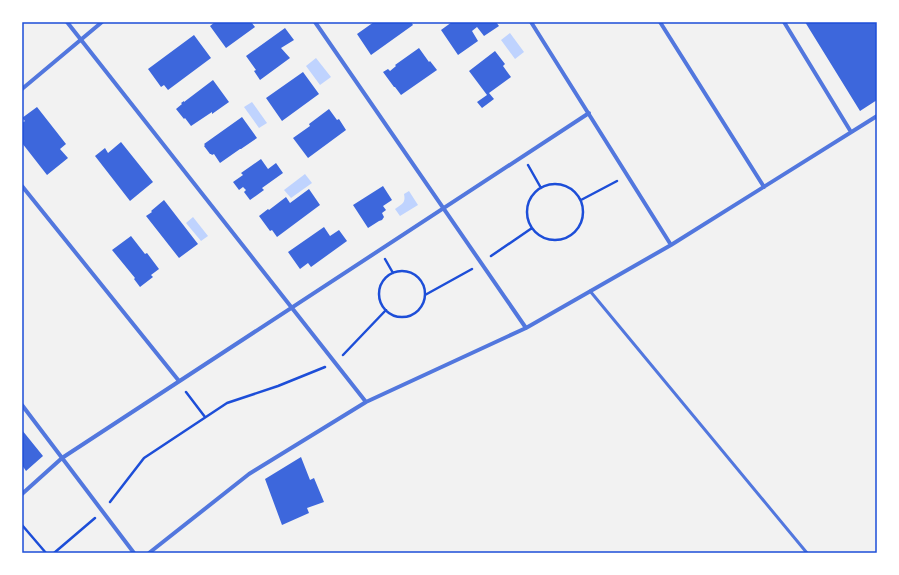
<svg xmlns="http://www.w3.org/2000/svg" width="899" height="575" font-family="Bitter,serif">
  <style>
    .water { fill: #bfd3fe }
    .building { fill: #3d67dc }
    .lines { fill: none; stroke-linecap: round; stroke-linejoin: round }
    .path { stroke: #1d4ed8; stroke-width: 2.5 }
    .service { stroke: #5277de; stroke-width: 3 }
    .minor { stroke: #5277de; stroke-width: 4 }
    .neatline { fill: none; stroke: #1d4ed8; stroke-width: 1.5 }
  </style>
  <rect width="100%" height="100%" fill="#f2f2f2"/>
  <path class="water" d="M510 33 524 52 515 59 501 40Z
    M316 58 331 77 320 85 306 66Z
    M252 102 267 123 259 128 244 107Z
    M305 174 312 183 291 198 284 190Z
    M409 191 418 205 400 216 395 209C402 204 406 203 404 194Z
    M193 217 208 236 201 241 186 223Z"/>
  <path class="building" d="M215 22H251L255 27 226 48 210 26Z
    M374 22H411L413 25 371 55 357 34Z
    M452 22H496L499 26 484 36 477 27 472 31 478 41 458 55 441 30Z
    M805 22H877V100L860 111Z
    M285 28 294 40 281 48 290 58 260 80 254 71 256 70 246 56Z
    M194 35 211 58 168 90 164 85 161 87 148 69Z
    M419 48 429 62 430 61 437 70 401 95 395 87H394L383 72 388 69 390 71 396 66 395 65Z
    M495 51 505 64 503 66 511 77 489 93 494 99 482 108 477 102 487 95 469 71Z
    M303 72 319 94 282 121 266 98Z
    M213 80 229 102 212 114V112L191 126 185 118 184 119 176 109 182 104 181 103 184 101V102Z
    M37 107 66 144 60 149 68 158 47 175 22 143V123L25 121 22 118Z
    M329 109 337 120 339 119 346 130 308 158 293 138 310 126 309 124Z
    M242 117 257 138 241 149H240L220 163 214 154 212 155 211 154H210L204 146 205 145 204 144Z
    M121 142 153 182 130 201 95 156 105 148 108 153Z
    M261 159 268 169 276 163 283 173 262 188 264 190 250 200 244 192 246 190 243 187 239 190 233 182 243 175 241 173Z
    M383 186 392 200 383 206 386 210 382 213 384 217 382 220 379 221 368 228 353 205Z
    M309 189 320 205 277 237 272 230 270 231 259 216 268 209 269 210 286 197 290 203Z
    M164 200 198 244 179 258 146 216 152 212 151 211Z
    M324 227 330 236 339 230 347 241 311 267 308 263 300 269 288 252Z
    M131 236 145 254 147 253 159 269 151 275 153 277 140 287 134 279 135 278 112 250Z
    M22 430 43 456 26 471 22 465Z
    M301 457 310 480 314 478 324 502 307 508 309 513 282 525 265 479Z"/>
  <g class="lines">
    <path class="path" d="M528 165 541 188
      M527 212a28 28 0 1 1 56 0a28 28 0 1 1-56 0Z
      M581 200 617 181
      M491 256 532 228
      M385 259 393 273
      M379 294a23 23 0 1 1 46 0a23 23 0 1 1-46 0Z
      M425 295 472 269
      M343 355 386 310
      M186 392 205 417
      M110 502 144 458 227 403 278 386 325 367
      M22 525 46 553
      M54 553 95 518"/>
    <path class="service" d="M590 291 807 553"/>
    <path class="minor" d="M67 22 366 402
      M315 22 526 328
      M531 22 671 245
      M660 22 764 187
      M784 22 851 132
      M22 89 102 22
      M22 186 179 381
      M22 405 134 553
      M22 494 62 458 589 113
      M149 553 249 474 366 402 526 328 671 245 877 116"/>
  </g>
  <rect width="899" height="575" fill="none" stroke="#ffffff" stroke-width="46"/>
  <rect x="23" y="23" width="853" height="529" class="neatline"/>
</svg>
